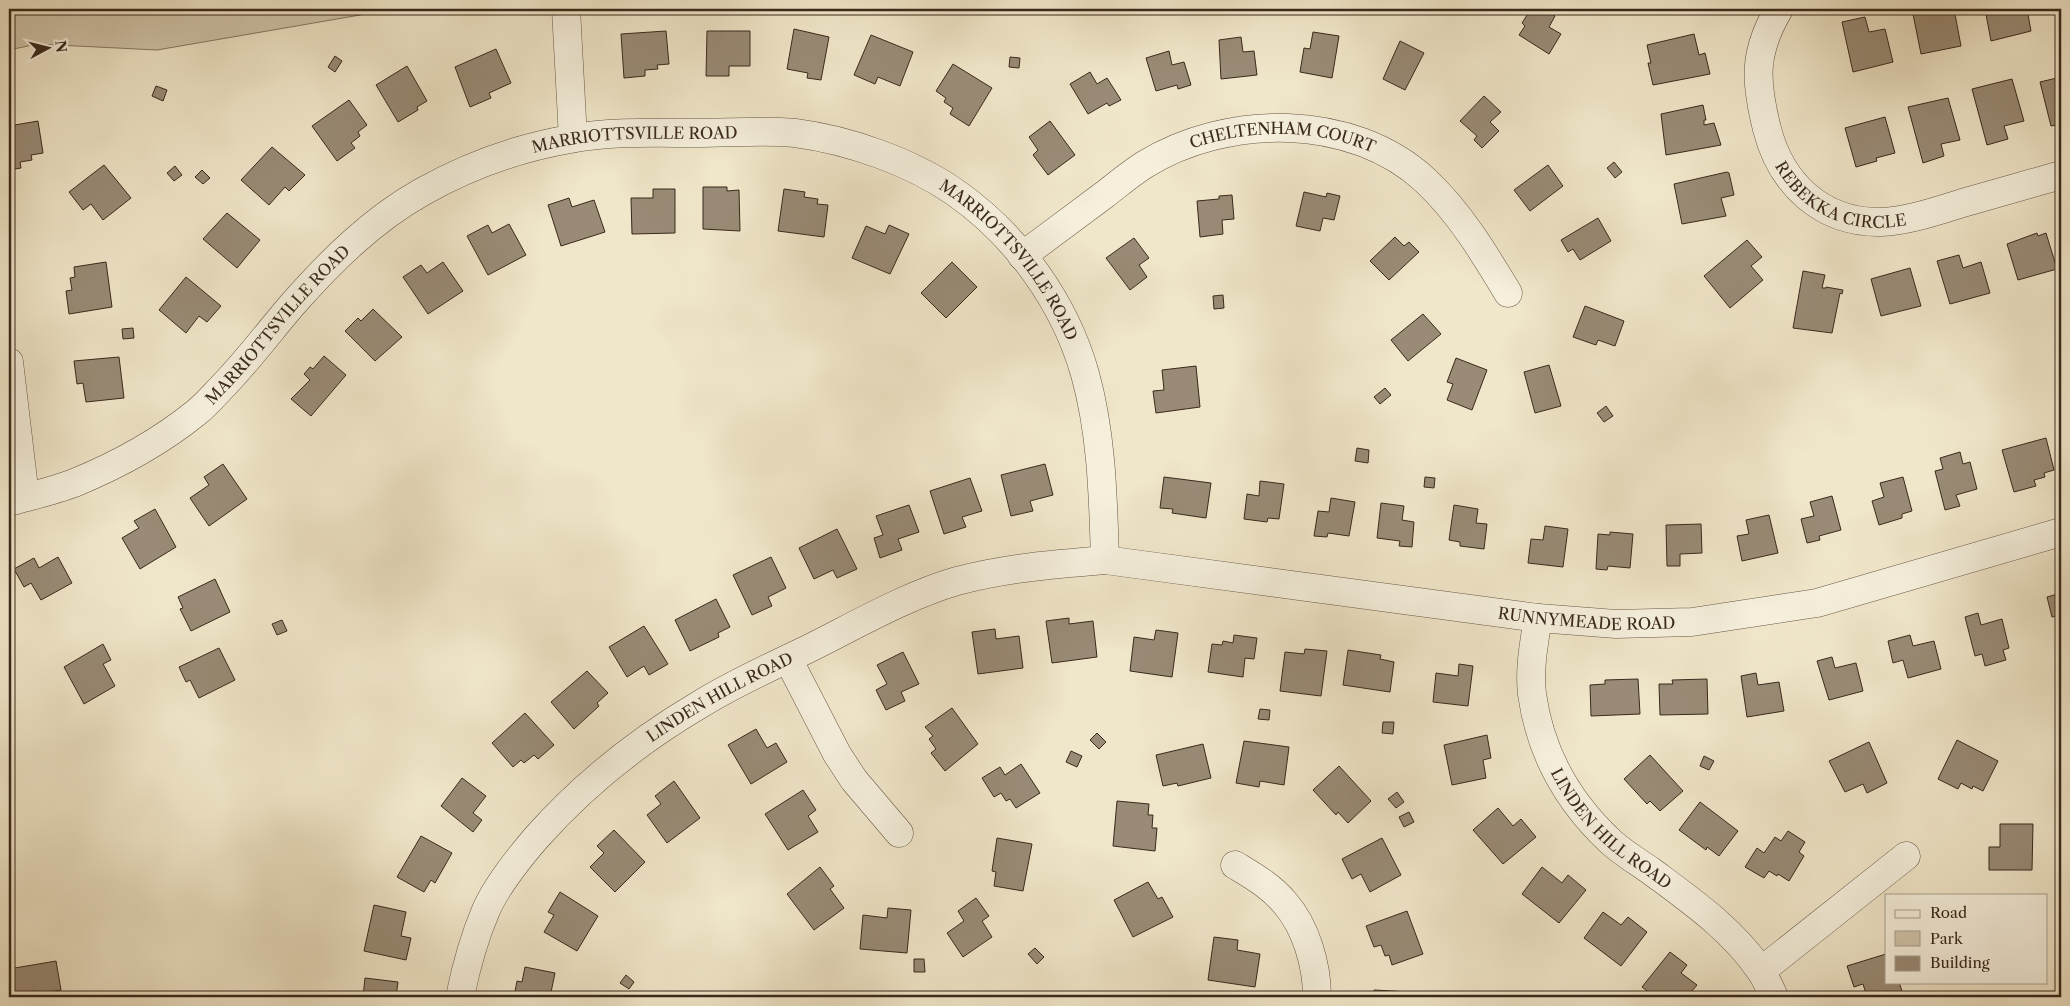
<svg xmlns="http://www.w3.org/2000/svg" width="2070" height="1006" font-family="'Libre Caslon Text',serif">
  <style>
    .green { fill: #d1c6ac; stroke: #867864 }
    .building { fill: #998b76; stroke: #3a291c }
    .lines { fill: none; stroke-linecap: round; stroke-linejoin: round }
    .minor-casing { stroke: #685847; stroke-width: 29 }
    .minor { stroke: #f5efdc; stroke-width: 28 }
    .labels { text-anchor: middle; stroke-width: 4; stroke-linejoin: round; paint-order: stroke }
    .street-label { font-size: 16px; fill: #3a291c; stroke: #f5efdc }
  </style>
  <rect width="100%" height="100%" fill="#f0e6c9"/>
  <filter id="stains"><feTurbulence type="fractalNoise" baseFrequency=".004" numOctaves="4"/><feColorMatrix values="0 0 0 0 .2 0 0 0 0 .09 0 0 0 0 .02 0 0 0 .5 -.17"/></filter>
  <radialGradient id="worn" r=".72"><stop offset=".6" stop-color="#630" stop-opacity="0"/><stop offset="1" stop-color="#630" stop-opacity=".3"/></radialGradient>
  <path class="green" d="M9 9H395L157 50 37 44 9 50Z"/>
  <path class="building" d="M1531 9H1543L1555 16 1549 27 1561 34 1549 54 1519 35 1525 26 1522 23Z
    M1912 9H1954L1961 46 1921 54Z
    M1985 9H2027L2031 31 1991 41Z
    M1865 17 1869 32 1885 29 1893 62 1853 72 1842 22Z
    M794 29 829 37 821 80 807 78 808 73 787 69Z
    M666 31 669 64 657 65 658 69 645 70V76L624 78 621 34Z
    M707 31H750V66H729V76H706Z
    M1313 32 1339 36 1332 78 1300 72 1304 48 1310 49Z
    M1694 34 1699 55 1705 53 1710 74 1653 85 1648 63H1651L1647 45Z
    M871 35 913 52 900 86 878 77 875 84 854 75Z
    M1241 37 1243 52 1254 51 1257 75 1221 79 1219 40Z
    M1400 41 1424 53 1405 90 1383 79Z
    M496 49 511 83 489 93 491 98 470 107 455 67Z
    M1169 51 1172 65 1184 62 1191 85 1178 89 1177 85 1156 91 1146 58Z
    M335 56 342 61 335 72 328 67Z
    M1010 57 1020 58 1019 68 1009 67Z
    M953 64 992 88 969 126 950 114 953 108 944 102 946 98 936 91Z
    M407 66 427 101 417 107 418 110 398 122 376 85Z
    M1090 72 1097 84 1107 78 1121 100 1109 106 1107 103 1088 114 1070 84Z
    M2061 77V124L2051 126 2040 82Z
    M2012 79 2024 121 2004 126 2008 139 1987 145 1972 89Z
    M156 86 167 90 163 101 152 96Z
    M1484 96 1501 112 1490 122 1499 131 1482 148 1474 140 1477 136 1460 121Z
    M1948 98 1960 140 1941 144 1944 156 1923 163 1908 107Z
    M349 100 367 125 358 132 360 136 351 143 355 148 337 161 312 126Z
    M1703 105 1706 120H1704V125L1714 123 1721 145 1666 155 1661 114Z
    M1885 117 1895 153 1876 158 1877 161 1856 167 1845 128Z
    M38 121 43 153 31 155 32 160 20 162 21 168 9 170V126Z
    M1050 121 1075 155 1048 175 1033 155 1038 150 1029 137Z
    M272 147 305 175 289 191 285 187 269 205 241 180Z
    M1614 162 1622 172 1615 178 1607 168Z
    M104 165 131 198 103 220 91 204 83 210 69 192Z
    M1548 165 1563 186 1530 211 1514 190Z
    M175 166 182 175 174 181 167 173Z
    M202 170 210 178 203 184 195 177Z
    M1727 172 1729 173 1734 195 1721 198 1726 216 1682 224 1674 184Z
    M703 187H727V191L739 190 740 231 703 229Z
    M653 189H675V233L632 234 631 198H653Z
    M784 189 805 192 804 197 818 199 817 204 828 205 824 237 778 231Z
    M1304 192 1326 197 1327 193 1340 196 1334 220 1323 218 1320 231 1296 226Z
    M1232 195 1234 219 1222 220 1223 234 1200 237 1197 201 1219 199V196Z
    M569 198 572 207 594 200 605 232 561 246 548 205Z
    M227 213 260 240 237 268 203 239Z
    M1598 218 1611 241 1580 260 1573 249 1568 252 1561 240Z
    M509 224 526 255 488 275 467 236 488 225 492 233Z
    M889 225 909 234 890 274 852 258 866 226 885 234Z
    M2037 233 2038 236 2046 233 2057 269 2018 280 2007 244Z
    M1395 237 1404 246 1409 242 1419 252 1389 280 1370 261Z
    M1134 238 1149 258 1139 265 1147 277 1130 290 1106 258Z
    M1747 240 1762 257 1751 266 1763 280 1730 308 1704 276Z
    M1959 255 1963 268 1981 262 1990 293 1950 304 1937 261Z
    M106 262 112 307 69 314 66 291 72 290 70 278 75 277 74 267Z
    M443 262 463 291 428 314 403 277 421 265 427 273Z
    M952 262 977 287 946 318 921 293Z
    M1910 268 1921 306 1881 316 1871 279Z
    M1803 271 1825 275 1822 288H1826V287L1843 290 1842 294 1840 293 1832 333 1793 328Z
    M186 277 221 306 207 322 199 316 186 333 159 310Z
    M1223 295 1224 308 1214 309 1213 296Z
    M1585 306 1624 321 1615 346 1598 340 1596 345 1573 337Z
    M373 309 402 337 375 361 345 331 358 318 361 321Z
    M1423 314 1441 334 1408 361 1391 340Z
    M133 328 134 338 123 339 122 329Z
    M324 356 346 375 311 416 291 399 310 380 304 374 310 367 313 369Z
    M119 357 124 398 86 402 83 383 77 384 74 361Z
    M1456 358 1487 370 1472 410 1447 400 1453 384 1447 382Z
    M1549 365 1561 406 1535 413 1524 372Z
    M1196 366 1200 407 1156 413 1153 391 1164 390 1162 370Z
    M1385 388 1391 395 1380 404 1374 397Z
    M1606 406 1613 416 1604 422 1597 413Z
    M2046 438 2054 470 2044 473 2045 477 2034 480 2036 486 2014 492 2002 450Z
    M1357 448 1369 450 1368 463 1355 461Z
    M1960 452 1963 464 1970 462 1977 489 1956 495 1960 506 1945 510 1935 471 1943 469 1940 458Z
    M223 464 247 499 209 526 190 498 209 485 204 477Z
    M1045 464 1053 495 1030 501 1033 511 1011 516 1001 475Z
    M1164 477 1211 483 1206 518 1172 513 1173 509 1160 508Z
    M1425 477 1435 478 1434 488 1424 487Z
    M1903 477 1912 511 1902 514V518L1879 525 1872 501 1884 497 1880 483Z
    M970 478 982 511 962 517 966 527 944 534 930 491Z
    M1260 481 1284 484 1279 519 1268 518 1267 522 1244 519 1247 494 1259 496Z
    M1832 496 1841 530 1819 536 1820 540 1807 543 1801 519 1814 516 1810 502Z
    M1331 498 1355 502 1349 536 1328 533 1327 537 1314 536 1318 511 1329 512Z
    M1381 503 1404 506 1402 520 1414 522 1412 547 1399 546 1400 541 1377 538Z
    M909 505 919 532 898 539 902 550 880 558 874 538 883 535 876 516Z
    M1454 505 1478 509 1476 523 1487 524 1484 549 1460 546V542L1449 540Z
    M155 509 176 547 140 569 122 538 139 528 134 521Z
    M1769 515 1778 553 1742 561 1737 536 1749 534 1746 520Z
    M1701 524 1702 553 1680 554V566H1667L1666 525Z
    M1545 526 1568 529 1563 567 1528 563 1531 539 1543 540Z
    M837 529 857 569 837 578 833 570 814 579 799 548Z
    M1610 532 1633 534 1630 568 1608 566 1607 570 1596 569 1598 534 1610 535Z
    M58 557 72 583 41 600 31 583 24 587 14 569 34 558 39 568Z
    M771 557 786 588 768 597 772 606 752 615 733 575Z
    M215 579 230 612 191 631 180 609 183 608 178 597Z
    M2061 593V617V615L2052 617 2047 597Z
    M716 599 730 627 718 633 719 637 690 651 675 620Z
    M1978 613 1981 625 2002 619 2009 648 2003 650 2006 660 1985 666 1982 654 1975 656 1965 617Z
    M1069 618V624L1093 621 1097 657 1052 663 1046 621Z
    M282 620 287 631 277 635 272 624Z
    M644 626 668 664 649 675 644 666 627 677 609 647Z
    M995 629 996 639 1019 636 1023 668 978 674 972 632Z
    M1156 630 1178 633 1172 677 1130 671 1134 637 1154 640Z
    M1234 635 1257 638 1254 659 1245 658 1243 677 1208 672 1212 644 1222 645 1223 641 1233 643Z
    M1910 635 1913 646 1934 641 1941 669 1908 678 1903 660 1893 663 1888 641Z
    M103 644 111 660 103 664 115 686 84 704 64 667Z
    M219 648 235 680 199 698 190 680 186 682 179 667Z
    M1305 649 1327 651 1321 696 1280 691 1285 652 1304 654Z
    M1348 650 1381 655 1380 659 1394 662 1390 692 1343 685Z
    M903 652 919 684 901 692 905 701 886 710 876 690 887 684 877 665Z
    M1832 657 1835 668 1856 663 1863 691 1829 700 1817 661Z
    M1459 664 1473 666 1468 706 1433 702 1436 673 1458 676Z
    M587 671 608 693 597 703 599 706 574 729 551 702Z
    M1756 673 1758 685 1779 682 1784 711 1747 717 1741 676Z
    M1638 679 1640 714 1591 716 1590 685 1605 684V680Z
    M1707 679 1708 714 1660 715 1659 684H1673L1672 680Z
    M952 708 978 744 945 771 931 753 936 749 929 739 933 736 925 727Z
    M1260 709 1270 710 1269 720 1258 719Z
    M525 713 554 745 538 759 534 755 524 763 521 760 513 767 492 743Z
    M1383 722H1394L1393 734 1382 733Z
    M756 729 767 748 776 743 787 762 751 784 728 745Z
    M1097 733 1106 742 1099 749 1090 740Z
    M1487 735 1491 758 1483 760 1486 778 1452 785 1444 745Z
    M1957 740 1998 761 1983 791 1973 786 1972 789 1961 783 1958 789 1938 779Z
    M1244 741 1289 747 1284 785 1260 781 1259 787 1236 783Z
    M1869 742 1887 783 1867 793 1863 784 1845 792 1829 761Z
    M1203 744 1211 778 1178 786 1177 783 1163 786 1156 755Z
    M1071 751 1082 756 1077 767 1066 762Z
    M1650 755 1683 791 1660 811 1650 801 1647 804 1624 779Z
    M1704 756 1714 761 1709 770 1700 766Z
    M1021 764 1040 793 1016 808 1010 799 1006 801 1001 793 994 797 982 778 1000 767 1005 775Z
    M1339 766 1371 801 1348 823 1338 812 1336 815 1313 790Z
    M462 778 486 796 473 813 482 820 473 832 441 806Z
    M674 781 700 818 667 843 647 815 661 804 655 796Z
    M803 790 816 810 808 816 818 832 788 850 765 814Z
    M1397 792 1404 802 1396 808 1388 799Z
    M1117 801 1149 804 1148 815H1153L1152 828H1157L1155 851 1113 846Z
    M1700 802 1738 831 1719 856 1707 847 1706 850 1679 830Z
    M1498 808 1513 826 1521 819 1536 837 1503 864 1473 830Z
    M1409 812 1414 822 1404 827 1399 817Z
    M2000 824H2033L2032 870H1989V847H2000Z
    M614 830 645 862 615 892 590 867 604 853 597 846Z
    M1788 831 1805 842 1799 852 1804 856 1789 881 1778 874 1777 876 1769 871 1764 878 1745 867 1757 848 1764 853 1775 837 1781 841Z
    M421 836 452 853 435 883 431 880 424 892 397 877Z
    M997 838 1032 844 1023 891 994 886 996 872 992 871Z
    M1382 838 1401 875 1370 892 1361 874 1352 879 1342 859Z
    M820 867 834 886 830 889 844 908 814 930 787 894Z
    M1542 867 1562 883 1568 875 1586 890 1559 923 1522 894Z
    M1148 882 1158 899 1162 897 1173 917 1133 937 1114 900Z
    M560 892 598 916 577 951 544 932 554 915 548 912Z
    M976 898 989 916 982 921 992 937 963 957 947 933 964 921 958 911Z
    M374 905 406 912 401 936 411 938 406 960 364 951Z
    M888 908 911 910 907 953 860 949 863 915 887 918Z
    M1407 911 1423 954 1392 965 1389 955 1385 956 1381 945 1374 947 1366 926Z
    M1603 912 1621 925 1628 917 1647 932 1621 966 1584 938Z
    M1214 937 1238 940 1237 950 1260 954 1255 987 1208 980Z
    M1035 948 1044 957 1037 964 1028 954Z
    M1670 952 1687 965 1681 973 1697 985 1687 997H1655L1642 987Z
    M1886 954V982H1899L1903 994 1891 997H1867L1863 984 1854 987 1847 966Z
    M914 959H924L925 972H914Z
    M56 961 61 990 44 993 45 997H35L34 991 9 996V969Z
    M525 967 555 973 550 997H514L517 981 522 982Z
    M626 975 634 982 629 989 620 983Z
    M365 978 398 982 396 997H363Z
    M1374 990 1409 992 1408 997H1374Z"/>
  <g class="lines">
    <g class="minor-casing">
      <g id="minor">
        <path d="M566 9 573 138"/>
        <path id="s1" d="M1779 9C1753 53 1755 81 1767 129 1781 184 1822 223 1881 222 1909 221 1939 210 1966 202 1998 193 2029 184 2061 175"/>
        <path id="s2" d="M1022 256C1050 235 1077 215 1104 195 1117 185 1130 174 1144 165 1226 114 1352 112 1426 181 1460 213 1484 253 1508 293"/>
        <path d="M9 362 25 497"/>
        <path id="s3" d="M9 502C30 496 53 491 74 483 118 465 160 442 197 412 207 404 215 394 224 385 248 360 269 332 292 305 330 262 372 220 422 192 468 166 518 148 570 139 612 131 655 133 698 133 730 133 764 130 795 133 849 140 912 162 956 193 1017 236 1065 303 1085 374 1102 435 1103 497 1105 560"/>
        <path id="s4" d="M1538 618C1534 643 1529 669 1532 694 1540 752 1568 802 1611 842 1623 853 1638 862 1651 871 1690 900 1732 929 1760 970 1766 978 1770 988 1774 997"/>
        <path d="M788 659 837 754 854 780 899 833"/>
        <path d="M1235 865C1253 876 1271 886 1285 903 1306 927 1317 965 1317 997"/>
        <path d="M1761 971 1906 856"/>
        <path id="s5" d="M460 997C466 967 474 938 486 910 497 885 518 859 536 838 583 785 638 741 699 705 734 683 773 666 810 648 856 625 908 595 957 581 1005 568 1056 564 1105 560L1538 618 1616 624 1692 622 1817 603 2061 532"/>
      </g>
    </g>
    <use href="#minor" class="minor"/>
  </g>
  <g class="labels">
    <g class="street-label">
      <text dy="6" stroke="none"><textPath href="#s3" startOffset="749">MARRIOTTSVILLE ROAD</textPath></text>
      <text dy="6" stroke="none"><textPath href="#s2" startOffset="298">CHELTENHAM COURT</textPath></text>
      <text dy="6" stroke="none"><textPath href="#s1" startOffset="235">REBEKKA CIRCLE</textPath></text>
      <text dy="6" stroke="none"><textPath href="#s3" startOffset="1169">MARRIOTTSVILLE ROAD</textPath></text>
      <text dy="6" stroke="none"><textPath href="#s3" startOffset="329">MARRIOTTSVILLE ROAD</textPath></text>
      <text dy="6" stroke="none"><textPath href="#s5" startOffset="1312">RUNNYMEADE ROAD</textPath></text>
      <text dy="6" stroke="none"><textPath href="#s5" startOffset="412">LINDEN HILL ROAD</textPath></text>
      <text dy="6" stroke="none"><textPath href="#s4" startOffset="238">LINDEN HILL ROAD</textPath></text>
    </g>
  </g>
  <rect width="2070" height="1006" fill="none" stroke="#f0e6c9" stroke-width="30"/>
  <rect x="10" y="10" width="2050" height="986" fill="none" stroke="#3a291c" stroke-width="2.5"/>
  <rect x="15" y="15" width="2040" height="976" fill="none" stroke="#3a291c"/>
  <rect x="1885" y="894" width="162" height="90" fill="#f5efdc" stroke="#aaa08f"/>
  <rect x="1895" y="910" width="25" height="8" fill="#f5efdc" stroke="#aaa08f"/>
  <text x="1930" y="918" font-size="15" fill="#3a291c">Road</text>
  <rect x="1895" y="931" width="25" height="15" fill="#d1c6ac" stroke="#aaa08f"/>
  <text x="1930" y="944" font-size="15" fill="#3a291c">Park</text>
  <rect x="1895" y="956" width="25" height="15" fill="#998b76" stroke="#aaa08f"/>
  <text x="1930" y="968" font-size="15" fill="#3a291c">Building</text>
  <g transform="translate(48 48) rotate(83)" stroke="#f5efdc" stroke-width="4" paint-order="stroke">
  <path d="M0-4L9 19L0 12L-9 19Z" fill="#3a291c"/>
  <text y="-8" font-size="14" font-weight="bold" text-anchor="middle" fill="#3a291c">N</text>
  </g>
  <rect width="100%" height="100%" filter="url(#stains)"/>
  <rect width="100%" height="100%" fill="url(#worn)"/>
</svg>
